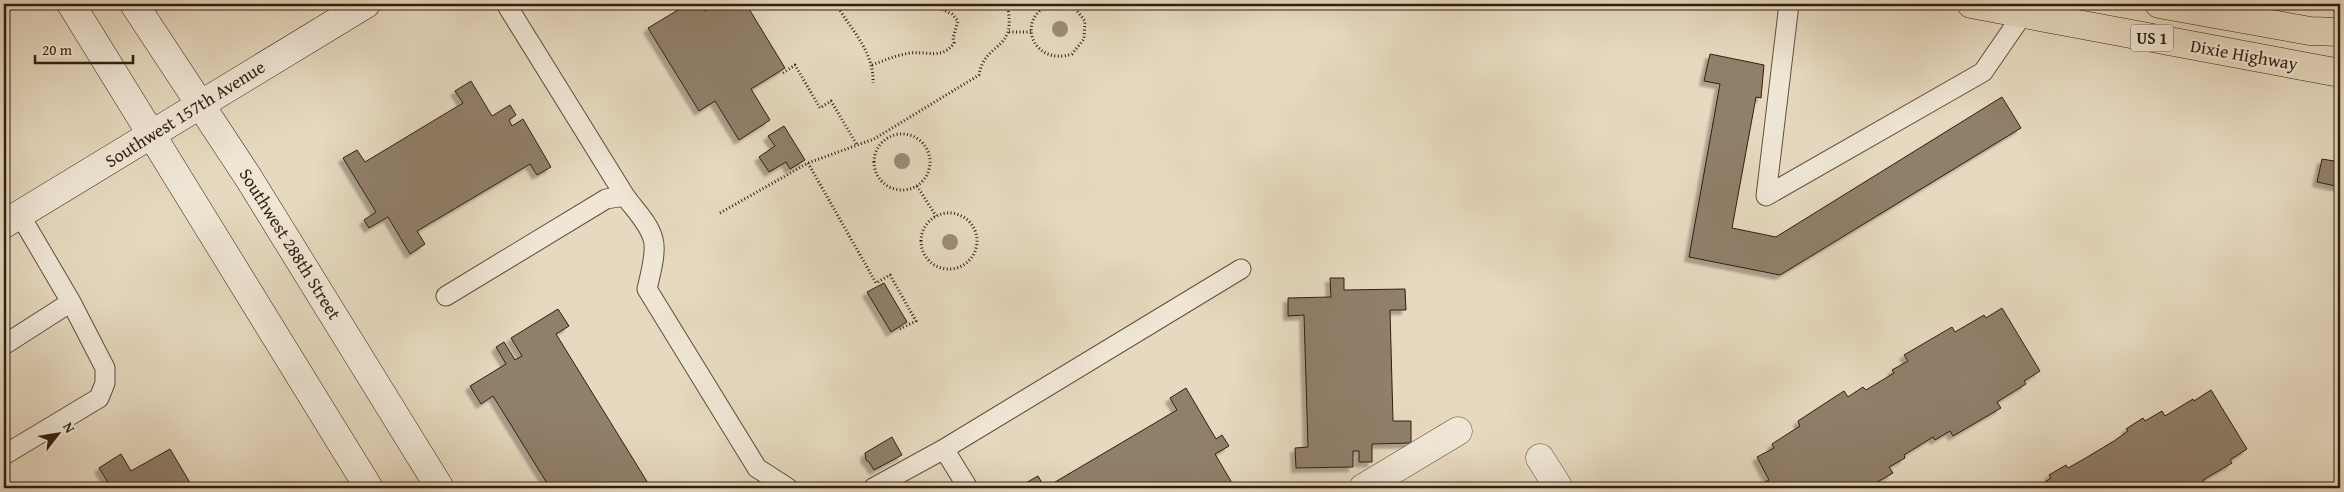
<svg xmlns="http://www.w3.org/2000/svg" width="2344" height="492" font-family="'Gentium Book Plus',serif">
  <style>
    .building { fill: #907f6b; stroke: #321e0f; filter: url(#shadow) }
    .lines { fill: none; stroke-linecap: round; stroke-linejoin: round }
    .lane-casing { stroke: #5f4d3b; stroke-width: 21 }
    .street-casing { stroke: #5f4d3b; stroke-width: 29 }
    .secondary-casing { stroke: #321e0f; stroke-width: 29 }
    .highway-casing { stroke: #321e0f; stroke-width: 29 }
    .path { stroke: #321e0f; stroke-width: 3; stroke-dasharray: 1 2.5; stroke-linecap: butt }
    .lane { stroke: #efe6d5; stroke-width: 19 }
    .street { stroke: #efe6d5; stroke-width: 28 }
    .secondary { stroke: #efe6d5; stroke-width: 28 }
    .highway { stroke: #e6d9bf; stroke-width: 28 }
    .tree { fill: #9c8b76 }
    .labels { text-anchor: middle; stroke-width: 4.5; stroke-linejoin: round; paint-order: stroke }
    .shield { fill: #efe6d5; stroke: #6b5a4a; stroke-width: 1 }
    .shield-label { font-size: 16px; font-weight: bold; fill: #321e0f }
    .street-label { font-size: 18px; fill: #321e0f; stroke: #efe6d5 }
  </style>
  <defs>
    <filter id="shadow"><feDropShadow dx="-4.5" dy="4.5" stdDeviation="1" flood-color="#0004"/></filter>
  </defs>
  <rect width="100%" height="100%" fill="#e6d9bf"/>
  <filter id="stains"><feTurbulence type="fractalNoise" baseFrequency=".004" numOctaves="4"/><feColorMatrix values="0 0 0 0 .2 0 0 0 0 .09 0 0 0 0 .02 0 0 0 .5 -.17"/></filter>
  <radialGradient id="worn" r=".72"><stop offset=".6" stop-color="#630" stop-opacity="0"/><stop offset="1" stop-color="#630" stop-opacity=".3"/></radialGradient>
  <path class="building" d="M688 4H700L704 11 715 4H746L785 68 751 89 770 120 739 140 715 101 699 111 648 28Z
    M1710 54 1764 65 1761 98 1756 97 1732 228 1776 237 2002 97 2021 128 1780 275 1689 257 1720 84 1704 81Z
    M471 81 492 116 510 105 516 115 509 120 512 126 523 119 551 167 537 175 530 164 417 231 425 244 410 254 388 217 369 228 364 220 376 212 343 158 357 150 365 162 463 103 455 91Z
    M784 126 805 160 790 169 786 162 769 172 759 157 775 146 768 136Z
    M2322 159 2340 162V187L2317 182Z
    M1330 278H1344V290L1405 289 1406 310H1390L1393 421H1411V443L1372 444V462H1359V451H1353V467L1296 468 1295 448 1308 447 1304 315 1288 316V298L1331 297Z
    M884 283 907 322 891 332 867 292Z
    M2002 308 2040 371 2024 381 2026 384 1997 402 2001 408 1953 436 1950 431 1935 440 1933 437 1904 455 1905 458 1889 467 1893 473 1867 488H1766L1763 483 1769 480 1757 457 1774 448 1772 444 1800 426 1798 421 1844 391 1848 397 1863 387 1866 390 1894 373 1892 370 1908 361 1904 355 1952 327 1955 332 1984 315 1986 318Z
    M558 309 569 326 556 334 651 488H550L493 396 481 404 470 386 506 364 496 347 504 342 515 360 522 356 511 338Z
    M1186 388 1216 439 1222 435 1229 446 1215 454 1235 488H1027L1024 484 1038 476 1045 488 1177 410 1170 398Z
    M2211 390 2247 449 2230 460 2232 463 2203 480 2206 485 2200 488H2036L2051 478 2049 475 2066 465 2068 468 2084 459 2114 441 2128 431 2126 429 2143 418 2145 421 2162 411 2165 416 2193 399 2194 401Z
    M892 437 902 455 874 470 869 462 866 460 865 453Z
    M170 449 193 488H102L109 484 99 468 121 454 131 471Z"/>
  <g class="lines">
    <g class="lane-casing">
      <path id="lane" d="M506 4 625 196
        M1789 4 1766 196 1983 72 2023 14
        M446 296 606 199 625 196C634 209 649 223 653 239 657 251 650 276 647 289L757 468 788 488
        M4 345 71 302 20 215
        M4 455 99 398 105 383V368L71 302
        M873 488 944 449
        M968 488 944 449 1241 269"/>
    </g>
    <g class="street-casing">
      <path id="street" d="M1540 458 1559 488
        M1363 488 1458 431"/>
    </g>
    <g class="secondary-casing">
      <path id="secondary" d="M71 4 369 488
        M134 4 248 177 440 488
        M4 224 366 4"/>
    </g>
    <g class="highway-casing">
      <path id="highway" d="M1971 4 2340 73
        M2159 4 2310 31 2340 32"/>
    </g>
    <path class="path" d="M839 4V9C854 33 874 53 873 83
      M1052 4C1014 17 1032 67 1072 54L1084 39 1085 21 1073 6 1065 4
      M1009 32H1032
      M872 65C885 60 897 55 910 53 927 51 942 60 954 43L953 38 958 21 952 14 941 9 939 4
      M783 73 795 65 820 108 831 101 857 145
      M874 162a28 28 0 1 1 56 0a28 28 0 1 1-56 0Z
      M808 163 876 283 890 275 916 321 900 329
      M917 186 936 216
      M921 241a28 28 0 1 1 56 0a28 28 0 1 1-56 0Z
      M720 213 808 163 874 139 979 75C985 40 1018 53 1007 4"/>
    <use href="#lane" class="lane"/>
    <use href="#street" class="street"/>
    <use href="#secondary" class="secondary"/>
    <use href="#highway" class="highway"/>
  </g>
  <g class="tree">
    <circle cx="1060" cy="29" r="8"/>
    <circle cx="902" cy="161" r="8"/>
    <circle cx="950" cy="242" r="8"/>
  </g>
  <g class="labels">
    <rect class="shield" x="2131" y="24.5" width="42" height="27" rx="4"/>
    <g class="shield-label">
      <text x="2152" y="44">US 1</text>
    </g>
    <g class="street-label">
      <text transform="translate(2244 55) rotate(10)" y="6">Dixie Highway</text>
      <text transform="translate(185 114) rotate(-32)" y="6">Southwest 157th Avenue</text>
      <text transform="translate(290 244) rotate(58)" y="6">Southwest 288th Street</text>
    </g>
  </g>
  <rect width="2344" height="492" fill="none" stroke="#e6d9bf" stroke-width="20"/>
  <rect x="5" y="5" width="2334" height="482" fill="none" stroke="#321e0f" stroke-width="2.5"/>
  <rect x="10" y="10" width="2324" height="472" fill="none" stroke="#321e0f"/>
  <g transform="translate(58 434) rotate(59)" stroke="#efe6d5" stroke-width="4" paint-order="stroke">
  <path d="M0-4L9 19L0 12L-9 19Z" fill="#321e0f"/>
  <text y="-8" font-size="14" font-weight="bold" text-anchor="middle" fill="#321e0f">N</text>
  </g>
  <path d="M35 55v8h98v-8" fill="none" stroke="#321e0f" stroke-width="2.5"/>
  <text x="42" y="55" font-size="15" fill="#321e0f" stroke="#efe6d5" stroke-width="4" paint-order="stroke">20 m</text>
  <rect width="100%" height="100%" filter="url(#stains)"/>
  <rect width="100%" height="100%" fill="url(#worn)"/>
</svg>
